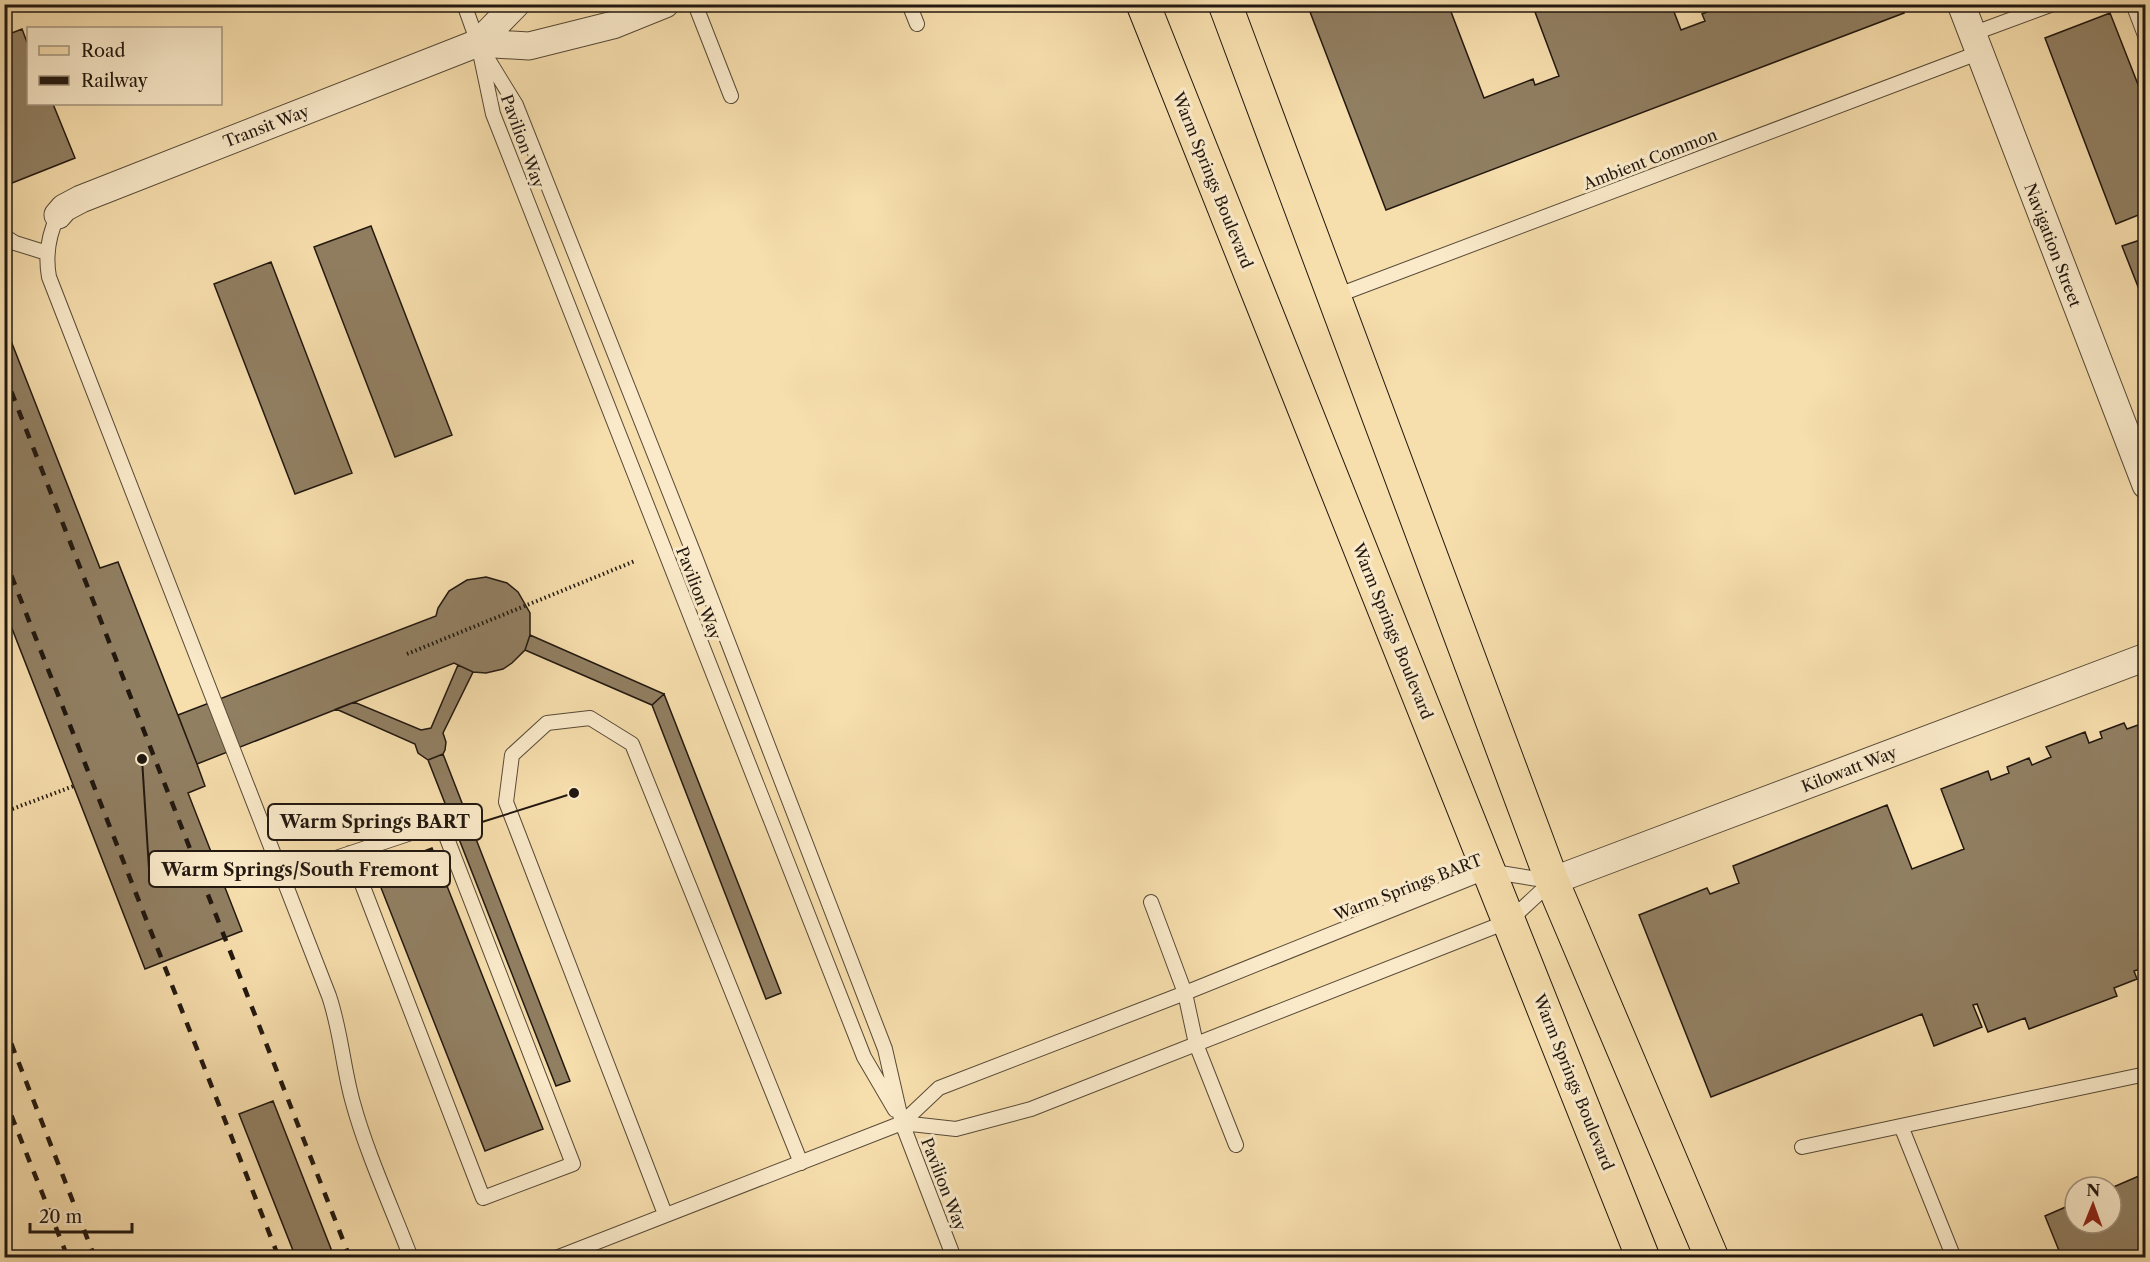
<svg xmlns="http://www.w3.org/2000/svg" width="2150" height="1262" font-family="'Libre Caslon Text',serif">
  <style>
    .building { fill: #917f62; stroke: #221810; stroke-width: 1.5 }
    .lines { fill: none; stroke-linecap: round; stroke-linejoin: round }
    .service-casing { stroke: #574a37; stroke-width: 16 }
    .minor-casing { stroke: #574a37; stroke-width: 29 }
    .primary-casing { stroke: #221810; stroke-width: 35 }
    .path { stroke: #221810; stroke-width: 4; stroke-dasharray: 1.5 3; stroke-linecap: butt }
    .service { stroke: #faeaca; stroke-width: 14 }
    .minor { stroke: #faeaca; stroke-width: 27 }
    .primary { stroke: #f7dead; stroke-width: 33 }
    .rail { stroke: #221810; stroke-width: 4.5; stroke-dasharray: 10 10; stroke-linecap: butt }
    .labels { text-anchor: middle; stroke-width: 6; stroke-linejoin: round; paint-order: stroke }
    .street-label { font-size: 16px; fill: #221810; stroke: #faeaca }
    .leader { fill: none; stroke: #221810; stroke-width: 2 }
    .callout-dot { fill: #221810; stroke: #faeaca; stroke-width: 2 }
    .callout { fill: #faeaca; stroke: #221810; stroke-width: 2 }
    .callout-label { font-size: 18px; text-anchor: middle; font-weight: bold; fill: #221810 }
  </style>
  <rect width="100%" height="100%" fill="#f7dead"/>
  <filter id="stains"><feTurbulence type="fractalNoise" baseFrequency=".00333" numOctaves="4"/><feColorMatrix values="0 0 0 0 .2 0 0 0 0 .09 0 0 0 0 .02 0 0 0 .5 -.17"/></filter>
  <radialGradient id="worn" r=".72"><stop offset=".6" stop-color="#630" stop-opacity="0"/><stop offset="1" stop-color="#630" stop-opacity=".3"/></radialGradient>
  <path class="building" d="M1307 4H1448L1484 98 1533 79 1535 85 1559 76 1532 4H1671L1681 30 1705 21 1702 14 1727 4H1738L1739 8 1749 4H1900L1904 13 1386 210Z
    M2110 13 2146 105V212L2116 224 2045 38Z
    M22 29 28 45V104H53L75 158 7 185 4 178V36Z
    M371 226 452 435 395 457 314 247Z
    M2146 238V307L2122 246Z
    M271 262 352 473 295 494 214 284Z
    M4 323 100 568 118 562 197 764 205 786 188 793 242 931 145 969 4 608Z
    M486 577 507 583 518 592 530 613V635L525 650 512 663 503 669 486 673 473 672 454 663 197 764 178 715 436 616 438 608 449 591 467 580Z
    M530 635 664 694 652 705 525 650Z
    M458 665 473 672 443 733 446 742 445 750 443 754 428 760 418 753 415 744 336 709 354 702 421 730 431 728Z
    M664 694 781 993 766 999 652 705Z
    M2146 722V967L2134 971 2137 979 2114 988 2117 996 2029 1029 2025 1018 1988 1032 1977 1004 1973 1005 1982 1027 1934 1046 1922 1014 1711 1097 1639 915 1707 888 1710 894 1739 883 1733 866 1887 805 1912 869 1964 849 1941 789 1988 771 1991 780 2009 773 2007 767 2029 758 2032 765 2051 757 2046 747 2085 732 2089 743 2102 738 2100 732 2124 723 2127 729Z
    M443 754 570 1081 556 1086 428 760Z
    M432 848 543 1129 485 1151 374 870Z
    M273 1101 333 1254 325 1258H296L239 1114Z
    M2146 1173V1258H2062L2045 1216 2075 1203V1223H2111V1188Z"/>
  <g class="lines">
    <g class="service-casing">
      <path id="service" d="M464 4 478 43 493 114 864 1057 895 1110
        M695 4 731 96
        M909 4 917 24
        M2133 4 2146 38
        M1972 34 2053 4
        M478 43 516 105 694 554 885 1049 902 1123 954 1258
        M58 215C48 236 45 255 49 277L329 996C341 1031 343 1068 353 1103 367 1154 392 1208 411 1258
        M4 236 15 243 47 253
        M1333 297 1978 53
        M282 876 441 823 573 1164 483 1198 350 853
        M1151 902 1185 993 1196 1044 1236 1145
        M902 1123 956 1129 1031 1109 1509 921 1551 882
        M1901 1126 1954 1258
        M1802 1147 2146 1074
        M665 1214 506 802 512 755 547 723 590 718 632 744 801 1163
        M556 1258 902 1123 939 1088 1185 993 1488 871 1550 881"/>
    </g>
    <g class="minor-casing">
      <path id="minor" d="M1961 4 2146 485
        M478 43 529 46 613 25 665 4
        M58 215 64 208 81 199 478 43 516 4
        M1552 881 2146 657"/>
    </g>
    <g class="primary-casing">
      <path id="primary" d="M1143 4 1643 1258
        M1225 4 1552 881 1712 1258"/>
    </g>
    <path class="path" d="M407 654 635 561
      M4 812 74 786"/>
    <use href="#service" class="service"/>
    <use href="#minor" class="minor"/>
    <use href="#primary" class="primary"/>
    <path class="rail" d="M4 373 350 1258
      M4 557 279 1258
      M4 1025 95 1258
      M4 1097 68 1258"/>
  </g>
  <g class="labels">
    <g class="street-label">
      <text transform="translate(266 126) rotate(-21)" y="6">Transit Way</text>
      <text transform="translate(523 141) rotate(70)" y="6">Pavilion Way</text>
      <text transform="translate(1650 159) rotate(-21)" y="6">Ambient Common</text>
      <text transform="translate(1213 180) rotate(68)" y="6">Warm Springs Boulevard</text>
      <text transform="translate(2053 245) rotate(69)" y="6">Navigation Street</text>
      <text transform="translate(699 593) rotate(69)" y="6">Pavilion Way</text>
      <text transform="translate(1393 631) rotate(68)" y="6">Warm Springs Boulevard</text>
      <text transform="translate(1849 769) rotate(-21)" y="6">Kilowatt Way</text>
      <text transform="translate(1408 887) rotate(-21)" y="6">Warm Springs BART</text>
      <text transform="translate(1574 1082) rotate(68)" y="6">Warm Springs Boulevard</text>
      <text transform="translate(944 1184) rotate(69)" y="6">Pavilion Way</text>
    </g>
  </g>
  <path class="leader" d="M574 793L482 822M142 759L149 869"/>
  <g class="callout-dot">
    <circle cx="574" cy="793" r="6"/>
    <circle cx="142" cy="759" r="6"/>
  </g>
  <g class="callout">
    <rect x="268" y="804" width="214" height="36" rx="6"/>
    <rect x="149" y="851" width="301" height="36" rx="6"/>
  </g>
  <g class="callout-label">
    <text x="375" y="828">Warm Springs BART</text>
    <text x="300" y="876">Warm Springs/South Fremont</text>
  </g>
  <rect width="2150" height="1262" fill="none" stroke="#f7dead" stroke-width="24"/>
  <rect x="6" y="6" width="2138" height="1250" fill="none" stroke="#221810" stroke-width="3"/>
  <rect x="12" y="12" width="2126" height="1238" fill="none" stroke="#221810" stroke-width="1.5"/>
  <rect x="27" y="27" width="195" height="78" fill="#faeaca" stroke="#a49680" stroke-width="1.5"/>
  <rect x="39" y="46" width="30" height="9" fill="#f7dead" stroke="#a49680" stroke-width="1.5"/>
  <text x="81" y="57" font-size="18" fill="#221810">Road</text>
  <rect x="39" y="76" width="30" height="9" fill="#221810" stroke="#a49680" stroke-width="1.5"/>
  <text x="81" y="87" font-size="18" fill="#221810">Railway</text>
  <g transform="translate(2093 1205) rotate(1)"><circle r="28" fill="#faeaca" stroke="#a49680" stroke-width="1.5"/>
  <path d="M0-4.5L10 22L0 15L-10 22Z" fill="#8f2418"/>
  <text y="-9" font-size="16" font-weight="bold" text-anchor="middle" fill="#221810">N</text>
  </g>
  <path d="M30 1223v9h102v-9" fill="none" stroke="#221810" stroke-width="3"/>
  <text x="39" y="1223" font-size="18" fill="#221810" stroke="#faeaca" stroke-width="4.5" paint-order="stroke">20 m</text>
  <rect width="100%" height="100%" filter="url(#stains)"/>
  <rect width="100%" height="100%" fill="url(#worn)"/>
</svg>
